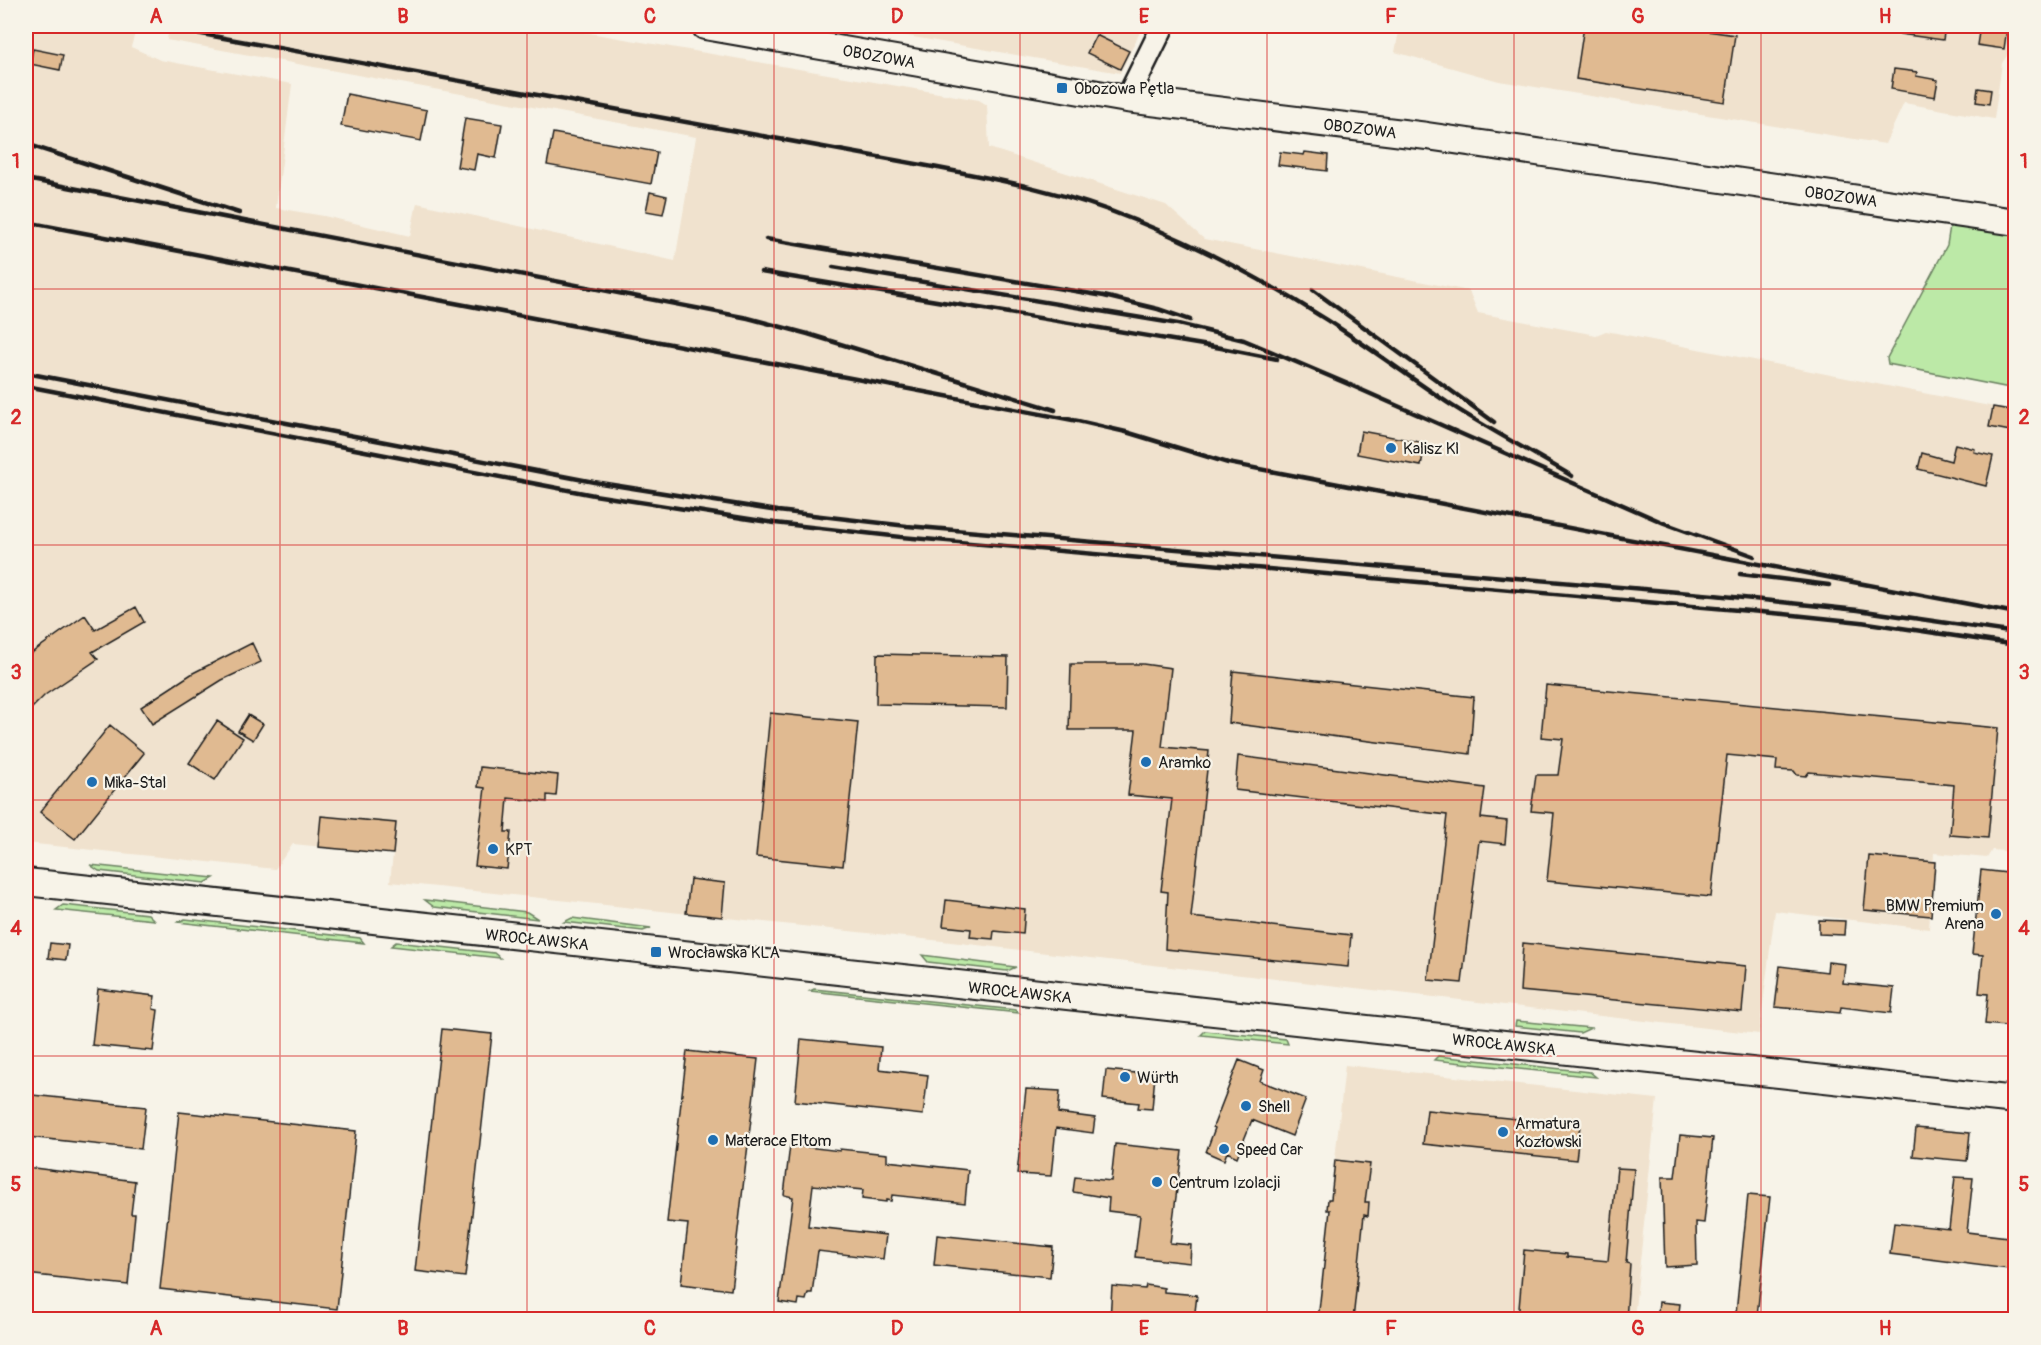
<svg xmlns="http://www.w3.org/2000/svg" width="2041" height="1345" font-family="Pangolin,sans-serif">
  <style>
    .built { fill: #f0e2ce }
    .green { fill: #bce9a7; stroke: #6c8262; stroke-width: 1.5 }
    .building { fill: #e0ba91; stroke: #1c1c1c; stroke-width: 1.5 }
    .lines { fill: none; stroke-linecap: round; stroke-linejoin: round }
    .minor-casing { stroke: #1c1c1c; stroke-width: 26 }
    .tertiary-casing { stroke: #1c1c1c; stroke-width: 30 }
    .minor { stroke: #f7f3e8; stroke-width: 21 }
    .tertiary { stroke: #f7f3e8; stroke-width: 26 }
    .rail { stroke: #1c1c1c; stroke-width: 4.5 }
    .grid { fill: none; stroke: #d62828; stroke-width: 1.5; stroke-opacity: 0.55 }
    .poi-dot { fill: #1f6fb2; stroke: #f7f3e8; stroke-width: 2 }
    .labels { text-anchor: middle; stroke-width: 4.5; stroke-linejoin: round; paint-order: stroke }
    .street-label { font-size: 16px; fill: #1c1c1c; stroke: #f7f3e8 }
    .poi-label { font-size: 16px; fill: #1c1c1c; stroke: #f7f3e8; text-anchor: start }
    .neatline { fill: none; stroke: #d62828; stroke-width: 2 }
    .grid-label { font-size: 20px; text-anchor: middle; font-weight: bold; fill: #d62828 }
  </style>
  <rect width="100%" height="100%" fill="#f7f3e8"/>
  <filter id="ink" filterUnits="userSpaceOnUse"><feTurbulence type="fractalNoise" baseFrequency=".0167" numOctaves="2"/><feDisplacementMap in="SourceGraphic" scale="12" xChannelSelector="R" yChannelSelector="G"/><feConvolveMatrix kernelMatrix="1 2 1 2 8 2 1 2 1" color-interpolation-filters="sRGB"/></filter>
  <g filter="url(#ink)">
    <path class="built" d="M26 26H137L131 47 160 60 292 84 276 208 324 216 410 236 417 203 675 261 696 137 167 40 169 26H549L979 100 987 105 989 148 1166 205 1204 239 1469 291 1478 313 1596 335 1606 331 2015 411V852L1992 850 1987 858 1934 853 1929 929 1775 911 1759 1034 942 941 390 882 393 854 293 844 275 869 26 843Z
      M850 26H1143L1120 73Z
      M1400 26H2016L2015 44 2002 63 1994 119 1904 103 1885 144 1499 81 1395 52Z
      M1345 1065 1657 1099 1634 1319 1318 1320Z"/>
    <path class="green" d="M1950 226 2015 235V389L1888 364 1887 358 1947 245Z
      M90 865 214 878 205 883 99 871Z
      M425 900 527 912 538 919 434 907Z
      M63 905 148 914 154 920 56 910Z
      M572 918 651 928 643 931 564 922Z
      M185 919 360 938 364 943 178 922Z
      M396 942 494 953 500 958 391 946Z
      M922 955 1015 967H1016L1007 971 928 962Z
      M814 989 1016 1010 1019 1013 810 991Z
      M1516 1021 1591 1028 1580 1033 1515 1026Z
      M1205 1031 1286 1039 1288 1044 1201 1035Z
      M1438 1056 1590 1072 1596 1077 1434 1060Z"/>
    <path class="building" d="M1584 26H1672L1735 35 1725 102 1576 79Z
      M1900 26H1945L1943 40 1900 34Z
      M1980 26H1996L2007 28 2004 49 1977 45Z
      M1096 35 1129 51 1120 69 1087 53Z
      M33 49 63 55 60 70 30 64Z
      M1894 69 1917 72 1916 76 1938 80 1935 97 1891 89Z
      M1978 88 1991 90 1989 104 1976 102Z
      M347 94 427 110 421 141 341 126Z
      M465 118 502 124 496 158 477 154 474 170 457 167Z
      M553 133 657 152 651 184 547 165Z
      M1280 152 1304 155 1305 152 1328 155 1327 171 1278 165Z
      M650 192 667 196 663 214 646 211Z
      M1993 407 2016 411V432L1989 427Z
      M1361 431 1425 443 1421 466 1357 454Z
      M1955 444 1975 449 1974 452 1993 456 1986 486 1918 469 1922 453 1951 461Z
      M136 607 144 622 92 652 98 659 45 695 26 714V657L85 615 95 630Z
      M252 643 261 662 222 680 152 724 141 707 193 673Z
      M877 654 1008 657 1007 707 876 704Z
      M1071 664H1143L1171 668 1162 747 1209 751 1191 917 1351 935 1348 967 1165 949 1168 892 1161 891 1172 799 1128 795 1136 730H1069Z
      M1233 671 1474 697 1470 754 1229 723Z
      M1546 685 1998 728 1988 838 1950 835 1954 785 1809 772 1806 776 1797 775 1794 771 1776 770 1777 760 1727 755 1711 897 1547 881 1554 813 1531 811 1536 775H1558L1563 739 1541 737Z
      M770 713 858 722 843 866 756 857Z
      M248 715 263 724 253 740 238 731Z
      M217 721 243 738 215 780 189 763Z
      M110 725 144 753 75 839 40 812Z
      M1238 756 1485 788 1481 818 1507 821 1505 844 1479 841 1462 983 1428 980 1447 815 1235 790Z
      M480 767 558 775 556 796 547 795V802L508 798 505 832H511L507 869 475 866 485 788 478 787Z
      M321 816 396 823 393 854 318 847Z
      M1869 856 1935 862 1931 916 1864 910Z
      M1981 870 2016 874V1027L1985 1024 1988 994 1979 993 1983 955 1972 954Z
      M690 879 725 883 722 917 686 913Z
      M946 900 1025 909 1023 934 994 931 993 939 970 937 971 929 943 926Z
      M1819 920 1845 921 1844 935 1819 934Z
      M50 943 68 945 66 960 48 958Z
      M1523 943 1746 966 1742 1012 1520 991Z
      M1828 962 1845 964 1843 983 1894 988 1891 1013 1841 1007 1840 1013 1775 1007 1780 966 1827 972Z
      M98 989 155 996 153 1009 158 1010 153 1051 92 1045Z
      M442 1029 492 1034 465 1277 415 1271Z
      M801 1039 881 1047 879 1069 928 1075 923 1115 795 1101Z
      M687 1051 758 1059 731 1290 681 1284 688 1224 667 1222Z
      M1239 1060 1264 1070 1260 1081 1306 1099 1292 1136 1252 1120 1237 1157 1227 1152 1224 1160 1206 1152 1215 1128 1213 1127Z
      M1106 1070 1155 1075 1152 1109 1138 1108 1139 1103 1103 1099Z
      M1026 1089 1060 1091 1058 1113 1095 1118 1093 1133 1056 1128 1051 1176 1017 1174Z
      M32 1095 146 1107 141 1149 28 1137Z
      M1427 1110 1580 1125 1576 1160 1423 1144Z
      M179 1112 356 1131 337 1309 160 1289Z
      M1916 1128 1970 1133 1967 1161 1913 1156Z
      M1680 1135 1713 1138 1704 1223 1696 1222 1697 1265 1665 1267 1662 1177H1675Z
      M1115 1144 1182 1151 1170 1243 1191 1245 1190 1263 1135 1257 1140 1215 1108 1211 1109 1198 1073 1192 1075 1177 1111 1181Z
      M790 1145 840 1151V1149L887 1154V1161L968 1170 965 1203 892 1195 891 1201 886 1200V1202L862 1199 863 1190 813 1185 808 1226 886 1235 883 1259 818 1251 812 1293H808L806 1300 799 1299 798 1305 779 1302 793 1197 784 1195Z
      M1335 1160 1370 1164 1365 1202H1369L1368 1216 1364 1215 1353 1320H1318L1330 1210H1327L1328 1199H1331Z
      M26 1167 135 1181 131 1214H135L128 1285 26 1274Z
      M1617 1168 1634 1169 1626 1263 1630 1264 1626 1320H1518L1524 1250 1567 1254V1257L1608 1261Z
      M1955 1177 1973 1178 1967 1232 2016 1238V1270L1890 1254 1894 1223 1949 1229Z
      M1748 1195 1770 1197 1757 1316 1736 1313Z
      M937 1235 1053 1247 1050 1277 934 1265Z
      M1146 1285 1164 1288V1292L1197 1295 1194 1320H1110L1112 1286 1145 1289Z
      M1659 1302 1680 1304 1678 1320H1657Z"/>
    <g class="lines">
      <g class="minor-casing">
        <path id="minor" d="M1127 99 1163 26"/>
      </g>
      <g class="tertiary-casing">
        <path id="tertiary" d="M705 26 1127 99 1427 136 2016 222
          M26 882 2016 1100"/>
      </g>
      <use href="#minor" class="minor"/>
      <use href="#tertiary" class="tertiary"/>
      <path class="rail" d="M158 26 933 167C1001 180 1070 193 1134 220 1201 247 1266 281 1327 320 1369 347 1409 377 1451 405 1490 430 1532 452 1572 476
        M26 144 239 213
        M26 179 748 318 808 334 1055 410
        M26 222 1078 421 1126 432 1228 463 2016 613
        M766 239 1104 296 1158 309 1190 320
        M833 267 1178 324 1244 340 1348 384 1664 523 1754 556
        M761 272 1221 348 1277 359
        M1313 290 1494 422
        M26 373 594 482 778 511 907 526 1714 595 1858 610 2016 633
        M26 386 594 495 775 523 901 537 1784 614 1861 622 2016 645
        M1740 574 1829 585"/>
    </g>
  </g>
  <path class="grid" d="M280 26V1320M527 26V1320M774 26V1320M1020 26V1320M1267 26V1320M1514 26V1320M1761 26V1320M26 289H2016M26 545H2016M26 800H2016M26 1056H2016"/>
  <g class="poi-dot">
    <rect x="1056" y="82" width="12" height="12" rx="3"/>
    <circle cx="1391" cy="448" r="6"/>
    <circle cx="1146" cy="762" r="6"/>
    <circle cx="92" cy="782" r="6"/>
    <circle cx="493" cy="849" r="6"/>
    <circle cx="1996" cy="914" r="6"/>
    <rect x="650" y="946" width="12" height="12" rx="3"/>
    <circle cx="1125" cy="1077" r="6"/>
    <circle cx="1246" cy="1106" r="6"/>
    <circle cx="1503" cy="1132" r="6"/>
    <circle cx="713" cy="1140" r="6"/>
    <circle cx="1224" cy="1149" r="6"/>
    <circle cx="1157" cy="1182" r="6"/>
  </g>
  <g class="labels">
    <g class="street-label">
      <text transform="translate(879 56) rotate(10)" y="6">OBOZOWA</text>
      <text transform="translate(1360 128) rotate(7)" y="6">OBOZOWA</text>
      <text transform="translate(1841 196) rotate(8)" y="6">OBOZOWA</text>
      <text transform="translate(537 939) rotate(6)" y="6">WROCŁAWSKA</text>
      <text transform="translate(1020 992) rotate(6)" y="6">WROCŁAWSKA</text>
      <text transform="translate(1504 1044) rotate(6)" y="6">WROCŁAWSKA</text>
    </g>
    <g class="poi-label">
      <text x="1074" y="94">Obozowa Pętla</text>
      <text x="1403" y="454">Kalisz Kl</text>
      <text x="1158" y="768">Aramko</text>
      <text x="104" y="788">Mika-Stal</text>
      <text x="505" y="855">KPT</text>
      <text x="1984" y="911" text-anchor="end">BMW Premium<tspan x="1984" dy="18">Arena</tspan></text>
      <text x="668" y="958">Wrocławska KLA</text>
      <text x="1137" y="1083">Würth</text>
      <text x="1258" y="1112">Shell</text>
      <text x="1515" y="1129">Armatura<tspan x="1515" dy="18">Kozłowski</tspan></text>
      <text x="725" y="1146">Materace Eltom</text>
      <text x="1236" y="1155">Speed Car</text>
      <text x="1169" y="1188">Centrum Izolacji</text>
    </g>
  </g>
  <rect width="2041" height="1345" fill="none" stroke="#f7f3e8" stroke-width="66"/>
  <rect x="33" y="33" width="1975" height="1279" class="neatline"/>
  <g class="grid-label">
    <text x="156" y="23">A</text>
    <text x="403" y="23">B</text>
    <text x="650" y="23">C</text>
    <text x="897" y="23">D</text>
    <text x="1144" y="23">E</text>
    <text x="1391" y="23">F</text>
    <text x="1638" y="23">G</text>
    <text x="1885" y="23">H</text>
    <text x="16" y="168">1</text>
    <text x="2024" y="168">1</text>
    <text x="16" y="424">2</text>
    <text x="2024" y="424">2</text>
    <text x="16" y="679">3</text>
    <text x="2024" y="679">3</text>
    <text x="16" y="935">4</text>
    <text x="2024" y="935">4</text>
    <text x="16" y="1191">5</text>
    <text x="2024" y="1191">5</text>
    <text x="156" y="1335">A</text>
    <text x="403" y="1335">B</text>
    <text x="650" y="1335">C</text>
    <text x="897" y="1335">D</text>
    <text x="1144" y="1335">E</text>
    <text x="1391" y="1335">F</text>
    <text x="1638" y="1335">G</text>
    <text x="1885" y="1335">H</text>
  </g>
</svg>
